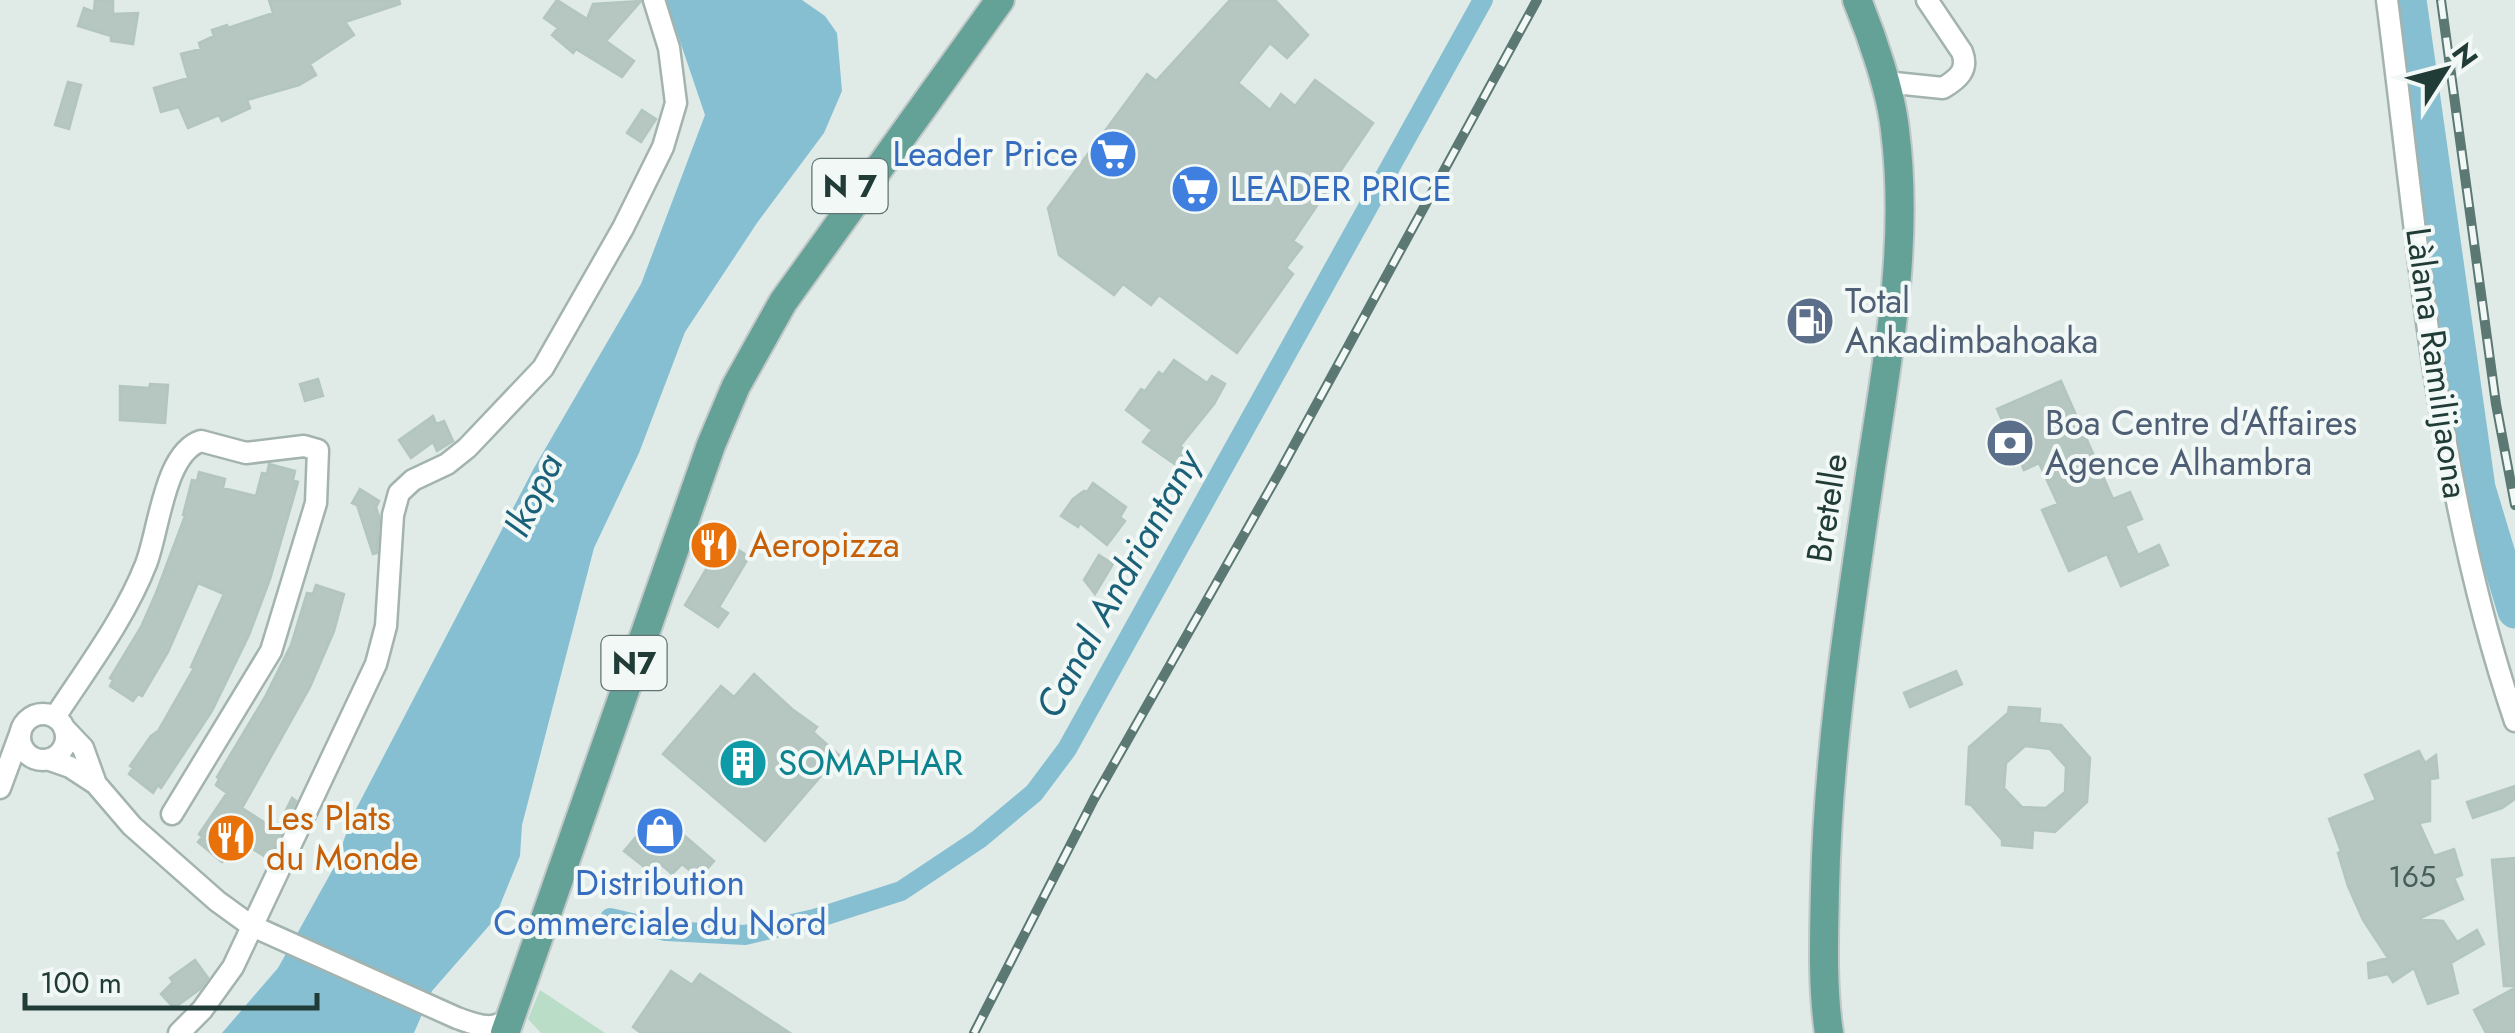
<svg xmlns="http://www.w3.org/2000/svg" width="2515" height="1033" font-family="Jost,sans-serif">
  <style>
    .green { fill: #b9ddc6 }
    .water { fill: #87bfd2 }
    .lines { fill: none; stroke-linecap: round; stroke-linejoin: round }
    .canal { stroke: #87bfd2; stroke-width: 20 }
    .river { stroke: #87bfd2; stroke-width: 35 }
    .building { fill: #b6c6c1; stroke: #b3c5bf; stroke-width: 2.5; fill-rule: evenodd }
    .minor-casing { stroke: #a3b3af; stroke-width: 25 }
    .major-casing { stroke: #c1c8c7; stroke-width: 32 }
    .minor { stroke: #fff; stroke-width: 20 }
    .major { stroke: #64a298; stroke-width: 28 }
    .rail-casing { stroke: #5b7873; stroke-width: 10 }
    .rail { stroke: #f1f8f5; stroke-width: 6; stroke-dasharray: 19; stroke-linecap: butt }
    .labels { text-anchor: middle; stroke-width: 8; stroke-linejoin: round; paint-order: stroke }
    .number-label { font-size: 30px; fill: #465e5a }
    .shield { fill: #f1f8f5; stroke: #5f7470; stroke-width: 2.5 }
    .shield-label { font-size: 32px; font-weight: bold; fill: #213c37 }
    .shop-label { font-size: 35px; fill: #366cbe; stroke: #f1f8f5; text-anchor: end }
    .service-label { font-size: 35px; fill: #4e5e75; stroke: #f1f8f5; text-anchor: start }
    .street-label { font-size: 35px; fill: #213c37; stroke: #f1f8f5 }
    .food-label { font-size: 35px; fill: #c56008; stroke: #f1f8f5; text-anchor: start }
    .culture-label { font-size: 35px; fill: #0d838f; stroke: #f1f8f5; text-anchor: start }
    .water-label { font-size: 38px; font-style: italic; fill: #1a6079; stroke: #f1f8f5 }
  </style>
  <rect width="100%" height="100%" fill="#e0ebe8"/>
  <path class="green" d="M540 990 605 1033H541L528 1019Z"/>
  <path class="water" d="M666 0H802L825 16 837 33 842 91 824 133 757 223 685 332 639 453 594 548 522 825 520 856 494 920 432 991 414 1033H222L278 968 333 869 354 813 534 468 641 284 705 115Z"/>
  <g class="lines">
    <path class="canal" d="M610 918 666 931 745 935 814 919 901 891 979 839 1034 793 1067 749 1483 0"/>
    <path class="river" d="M2409 0 2478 488 2515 611"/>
  </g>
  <path class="building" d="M95 0H113V14L138 13 133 44 111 41V36L78 26 84 8 94 12Z
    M269 0H399L400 4 345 22 354 35 310 64 316 75 299 85 247 100 250 108 222 121 219 115 188 128 179 107 161 112 154 88 188 78 181 54 201 49 199 43 214 36 212 30 227 25 228 28 273 13Z
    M557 0 587 19 593 4 641 1 606 41 634 61 622 77 576 49 573 53 552 35 558 28 544 18Z
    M1230 0H1275L1308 35 1287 58 1270 43 1238 83 1270 110 1281 94 1295 106 1315 80 1373 123 1293 241 1302 247 1286 268 1293 274 1237 353 1159 295 1151 305 1123 284 1114 295 1059 255 1048 208 1147 74 1156 81Z
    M68 82 81 85 69 129 55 125Z
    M642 110 656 119 641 142 627 133Z
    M1174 360 1207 383 1212 376 1225 384 1214 404 1180 446 1185 450 1176 465 1143 442 1152 430 1126 410 1141 389 1145 391 1159 372 1163 375Z
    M318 379 323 396 305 401 300 384Z
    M2061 381 2113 499 2130 492 2142 519 2125 526 2138 555 2159 545 2168 565 2121 586 2107 554 2069 571 2042 510 2058 504 2039 463 2024 470 1997 409Z
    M150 384 168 385 165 423 120 420V386L149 388Z
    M433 416 436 424 444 421 453 441 437 451 433 442 411 458 399 440Z
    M269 464 295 471 293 480 298 482 270 579 249 635 212 711 161 788 158 785 153 793 129 774 133 768 130 766 151 736 158 731 194 668 191 667 224 594 198 583 168 652 142 696 138 694 133 701 110 686 113 680 110 678 141 627 156 593 185 516 183 515 192 480 197 481 199 472 225 479 223 488 256 496 262 473 267 474Z
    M1093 483 1126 507 1120 517 1125 521 1107 545 1080 523 1078 527 1061 516 1073 499 1084 491 1087 492Z
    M360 489 379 501 376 507 379 517 377 553 373 554 357 505 352 503Z
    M710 531 749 557 719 607 728 613 718 627 685 605 711 561 698 552Z
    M1099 555 1113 564 1095 594 1084 580Z
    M316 585 344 594 334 631 310 687 242 808 276 830 292 798 296 801 269 859 240 841 222 862 198 842 202 837 199 834 227 793 216 785 219 779 217 777 265 697 291 645 307 593 313 594Z
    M1956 671 1962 684 1910 707 1904 693Z
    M754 674 792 709 817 727 813 732 839 755 765 841 663 754 721 686 734 697Z
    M2009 707 2040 709 2039 723 2061 725 2090 758 2087 802 2055 832 2033 830 2032 848 2002 845V840L1971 805 1966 804 1969 747 2008 713ZM2025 746 2050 749 2066 767 2065 792 2046 808 2022 807 2004 788 2006 763Z
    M2419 751 2425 763 2436 755 2438 778 2430 779V821L2419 823 2434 856 2454 849 2462 875 2454 878 2463 899 2418 919 2443 921 2457 942 2477 930 2484 944 2451 963 2458 993 2428 1004 2414 968 2393 982 2388 974 2369 978 2368 963 2388 958 2363 920 2348 886 2338 853 2341 851 2329 819 2376 800 2365 775Z
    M2515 786V799L2502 808 2473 818 2467 802Z
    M657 812 714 861 699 878 682 864 672 874 656 860 647 869 624 851Z
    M2515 858V986H2504L2492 860Z
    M195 960 208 978 200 989 174 1008 161 994 173 982 170 978Z
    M671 971 692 985 700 974 790 1033H641L633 1027Z
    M2515 988V1033H2486L2474 1010Z"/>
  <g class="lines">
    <g class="minor-casing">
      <path id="minor" d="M2387 0C2418 241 2436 489 2515 721
        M1885 82 1943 88C1958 79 1969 70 1962 52L1927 0
        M20 737a23 23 0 1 1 46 0a23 23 0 1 1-46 0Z
        M55 717C87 668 125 618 146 564 159 531 164 453 201 441L246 453 304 446 318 450 316 503 271 651 172 814
        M64 728 83 748 96 784
        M50 760 70 767 96 784 132 826 217 901 250 925 457 1018C477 1025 495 1033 510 1016
        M0 788 20 734
        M179 1033 202 1010 233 967 376 664 386 626 393 515 399 493 413 480 447 464 467 448 543 368 623 228 663 147 676 103 669 48 654 0"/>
    </g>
    <g class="major-casing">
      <path id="major" d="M505 1033 711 445 736 386 783 302 1000 0
        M1829 1033C1822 987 1824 936 1825 889 1828 745 1851 604 1872 461 1889 353 1909 240 1895 130 1891 92 1872 36 1857 0"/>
    </g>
    <use href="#minor" class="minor"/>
    <use href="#major" class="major"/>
    <g class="rail-casing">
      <path id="rail" d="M2441 0 2496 404 2515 505
        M974 1033 1094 799 1279 473 1537 0"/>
    </g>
    <use href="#rail" class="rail"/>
  </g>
  <defs>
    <g id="supermarket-disc" transform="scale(2.5)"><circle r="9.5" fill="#3f7fe0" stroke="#f1f8f5"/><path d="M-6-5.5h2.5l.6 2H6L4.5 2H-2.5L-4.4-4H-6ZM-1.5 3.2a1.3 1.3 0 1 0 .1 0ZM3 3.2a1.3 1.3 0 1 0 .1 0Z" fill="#fff"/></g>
    <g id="fuel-disc" transform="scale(2.5)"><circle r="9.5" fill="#5c6f8a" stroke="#f1f8f5"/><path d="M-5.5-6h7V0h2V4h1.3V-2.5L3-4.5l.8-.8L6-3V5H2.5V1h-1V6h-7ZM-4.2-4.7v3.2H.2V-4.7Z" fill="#fff"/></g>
    <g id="bank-disc" transform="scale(2.5)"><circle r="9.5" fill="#5c6f8a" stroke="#f1f8f5"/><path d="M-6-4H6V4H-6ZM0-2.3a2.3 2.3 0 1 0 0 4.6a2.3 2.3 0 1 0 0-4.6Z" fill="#fff"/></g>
    <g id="restaurant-disc" transform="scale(2.5)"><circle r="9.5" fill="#e8710a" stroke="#f1f8f5"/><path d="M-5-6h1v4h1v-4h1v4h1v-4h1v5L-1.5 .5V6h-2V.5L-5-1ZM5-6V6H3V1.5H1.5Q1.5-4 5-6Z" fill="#fff"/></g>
    <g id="building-disc" transform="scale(2.5)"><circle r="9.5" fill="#0f9aa8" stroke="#f1f8f5"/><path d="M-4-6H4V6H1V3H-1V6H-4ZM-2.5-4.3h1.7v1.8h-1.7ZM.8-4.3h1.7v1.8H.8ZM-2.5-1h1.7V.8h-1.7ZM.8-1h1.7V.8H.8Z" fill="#fff"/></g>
    <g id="shop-disc" transform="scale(2.5)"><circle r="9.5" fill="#3f7fe0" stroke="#f1f8f5"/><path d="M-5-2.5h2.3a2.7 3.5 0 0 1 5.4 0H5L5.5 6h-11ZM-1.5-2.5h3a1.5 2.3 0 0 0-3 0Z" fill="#fff"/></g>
  </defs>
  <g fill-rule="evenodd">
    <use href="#supermarket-disc" x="1113" y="154"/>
    <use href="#supermarket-disc" x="1195" y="189"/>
    <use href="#fuel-disc" x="1810" y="321"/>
    <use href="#bank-disc" x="2010" y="443"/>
    <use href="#restaurant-disc" x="714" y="545"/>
    <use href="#building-disc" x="743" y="763"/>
    <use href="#shop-disc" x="660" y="831"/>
    <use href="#restaurant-disc" x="231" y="838"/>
  </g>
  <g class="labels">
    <g class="number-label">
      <text x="2412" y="887">165</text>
    </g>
    <g class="shield">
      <rect x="812.5" y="159" width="75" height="54" rx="8"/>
      <rect x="601.5" y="636" width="65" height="54" rx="8"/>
    </g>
    <g class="shield-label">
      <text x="850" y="197">N 7</text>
      <text x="634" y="674">N7</text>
    </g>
    <g class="shop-label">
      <text x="1078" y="166">Leader Price</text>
      <text x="1230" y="201" text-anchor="start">LEADER PRICE</text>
      <text x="660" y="895" text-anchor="middle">Distribution<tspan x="660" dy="40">Commerciale du Nord</tspan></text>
    </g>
    <g class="service-label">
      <text x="1845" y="313">Total<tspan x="1845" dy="40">Ankadimbahoaka</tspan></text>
      <text x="2045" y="435">Boa Centre d'Affaires<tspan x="2045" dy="40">Agence Alhambra</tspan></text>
    </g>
    <g class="street-label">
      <text transform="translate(2437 363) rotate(82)" y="12">Làlana Ramilijaona</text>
      <text transform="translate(1827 508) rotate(-81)" y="12">Bretelle</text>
    </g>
    <g class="food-label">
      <text x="749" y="557">Aeropizza</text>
      <text x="266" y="830">Les Plats<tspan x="266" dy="40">du Monde</tspan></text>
    </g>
    <g class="culture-label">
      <text x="778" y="775">SOMAPHAR</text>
    </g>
    <g class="water-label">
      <text transform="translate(533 495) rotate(-64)" y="13">Ikopa</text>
      <text transform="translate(1118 584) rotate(-61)" y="13">Canal Andriantany</text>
    </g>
  </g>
  <g transform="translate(2445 70) rotate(54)" stroke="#f1f8f5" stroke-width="8" paint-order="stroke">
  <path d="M0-8L18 38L0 25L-18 38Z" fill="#213c37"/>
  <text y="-15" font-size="28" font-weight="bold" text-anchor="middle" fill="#213c37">N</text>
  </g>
  <path d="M25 993v15h292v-15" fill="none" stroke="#213c37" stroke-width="5"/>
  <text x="40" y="993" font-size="30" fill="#213c37" stroke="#f1f8f5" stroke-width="8" paint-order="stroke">100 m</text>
</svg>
